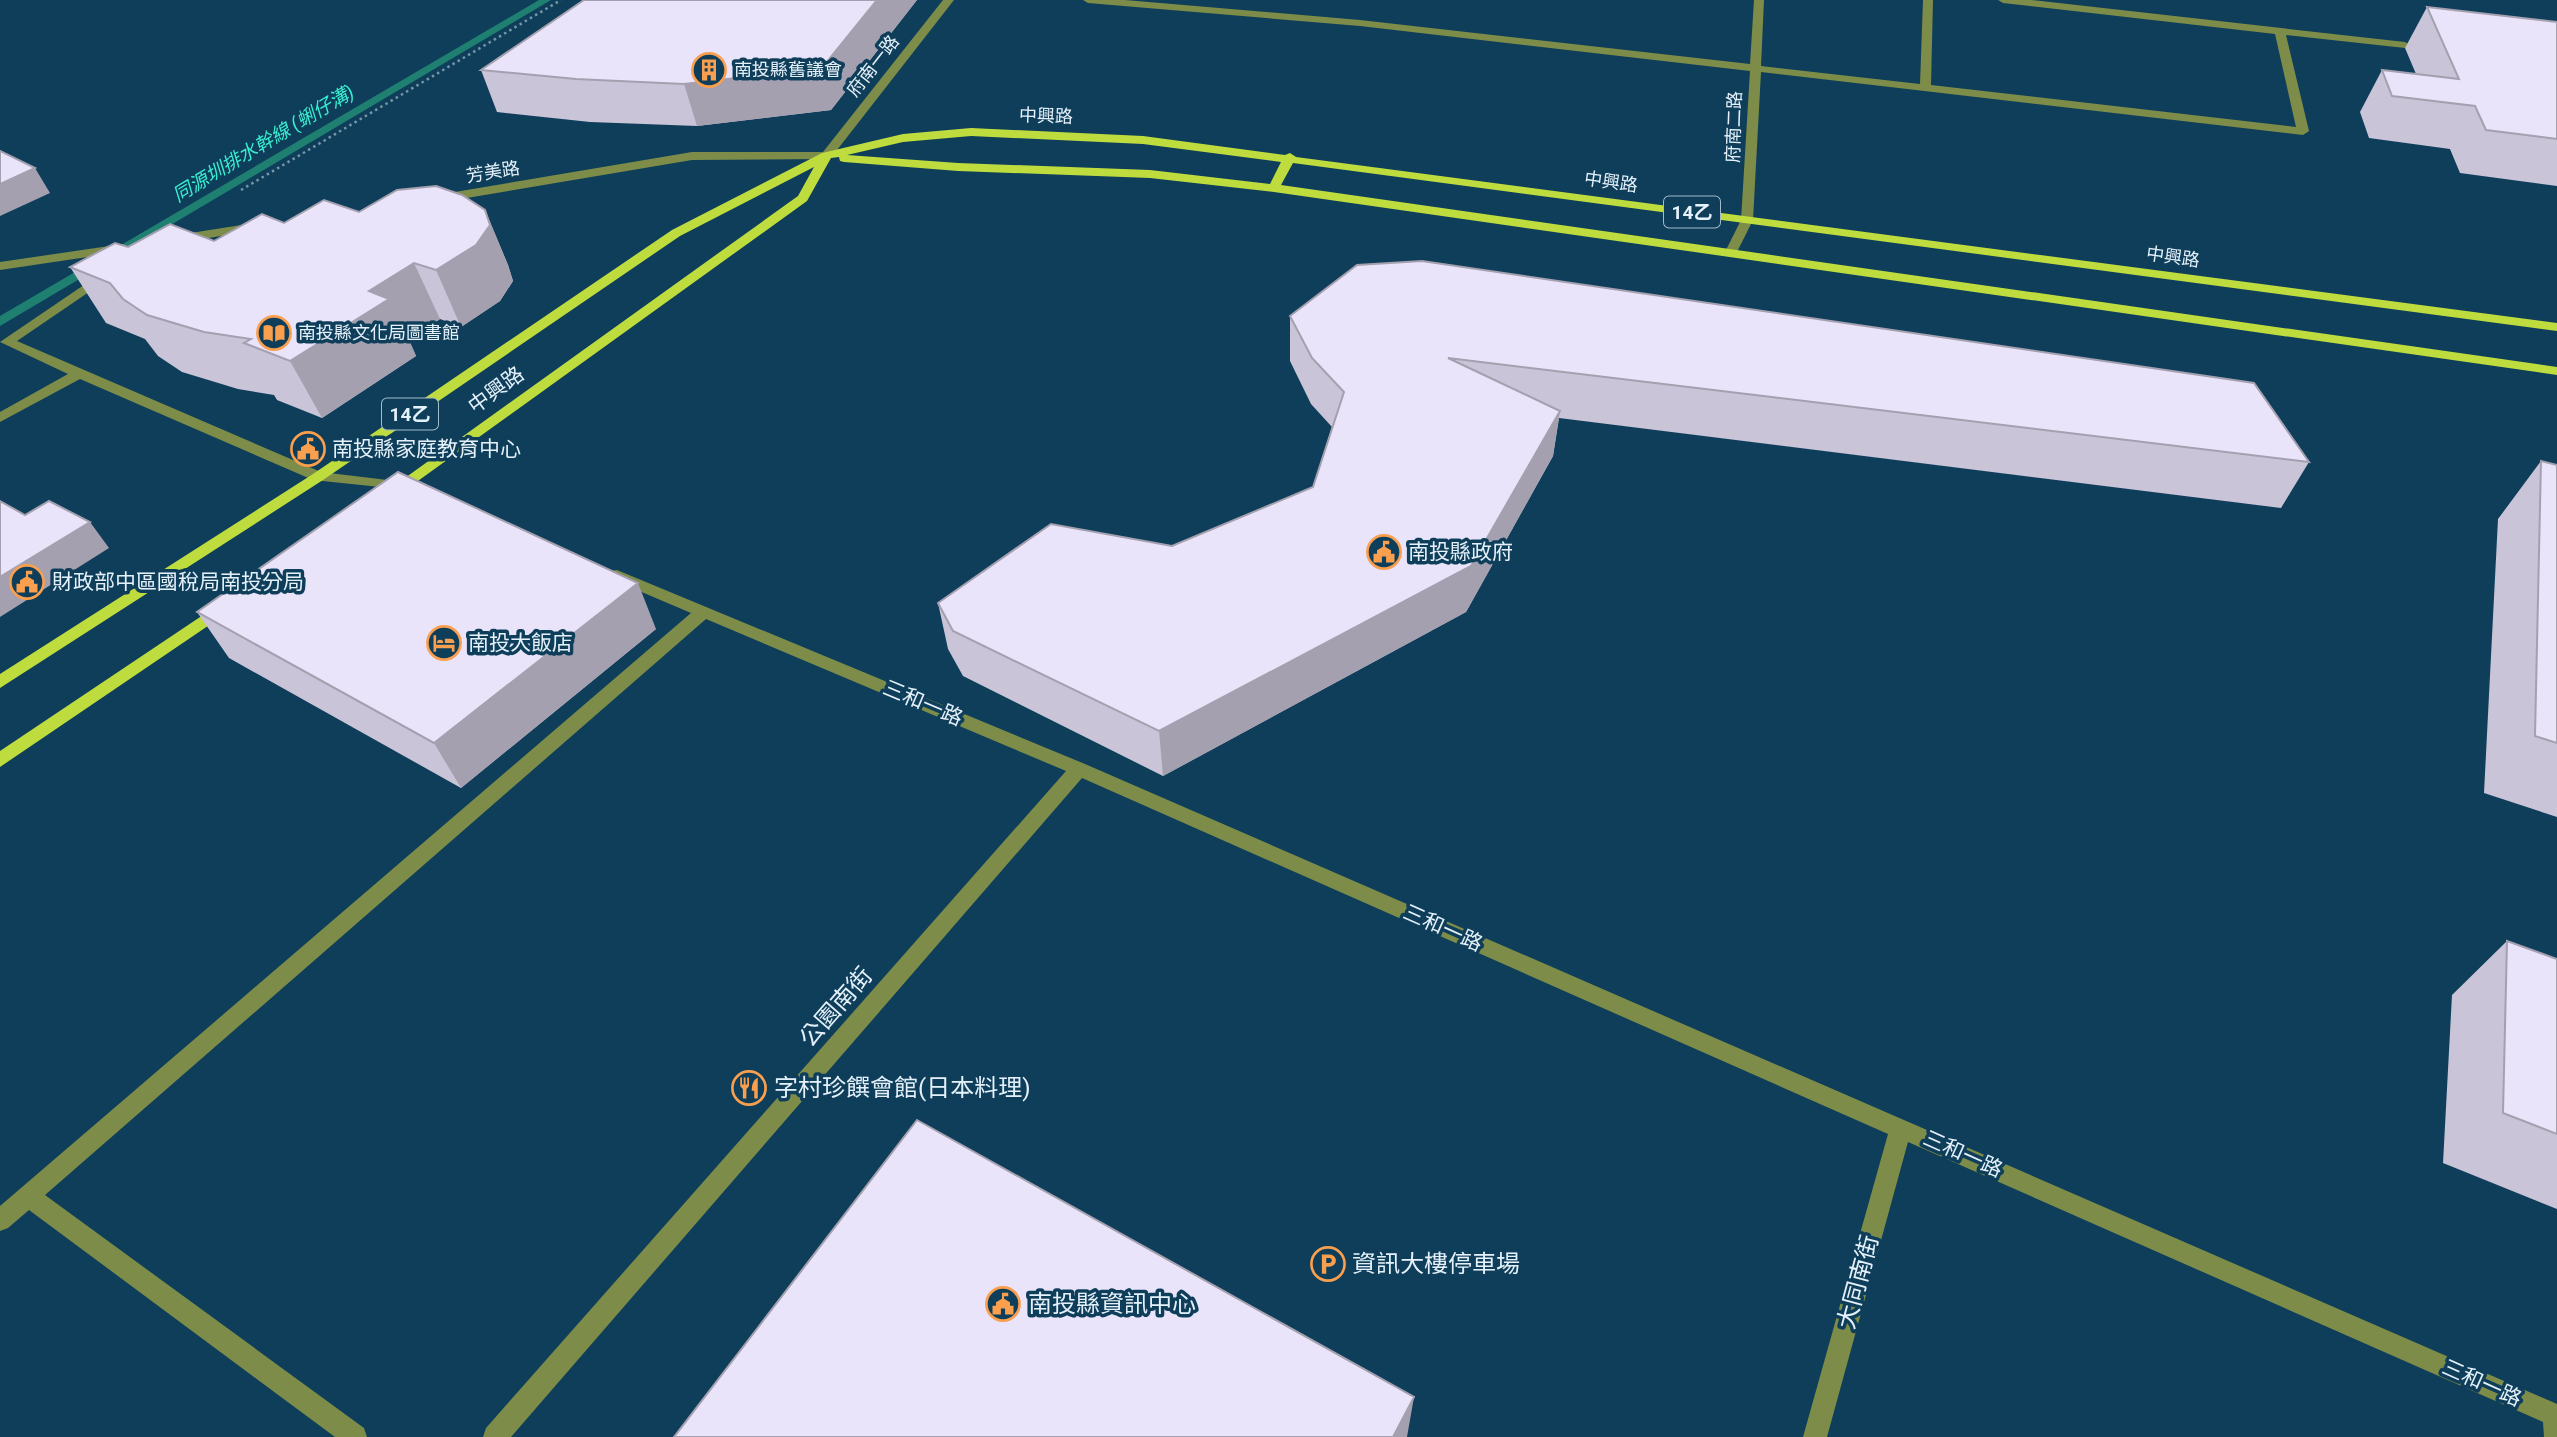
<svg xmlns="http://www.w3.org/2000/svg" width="2557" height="1437" font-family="Roboto,'Noto Sans TC',sans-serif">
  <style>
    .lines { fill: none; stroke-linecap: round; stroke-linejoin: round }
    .stream { fill: #1f8071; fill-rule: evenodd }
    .path { stroke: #7796a8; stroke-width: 2.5; stroke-dasharray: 2.5 3.5; stroke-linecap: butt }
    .minor { fill: #7d8c48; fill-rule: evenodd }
    .major { fill: #bfdc3e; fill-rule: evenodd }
    .wall { fill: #c9c4d7 }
    .shaded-wall { fill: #a4a0af }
    .building { fill: #eae4fa; stroke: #a4a0af; stroke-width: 2 }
    .labels { text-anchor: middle; stroke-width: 7; stroke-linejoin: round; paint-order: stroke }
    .far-street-label { font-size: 18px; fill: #e5f1fa; stroke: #0e3e5a }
    .far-poi-label { font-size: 18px; fill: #e5f1fa; stroke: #0e3e5a; text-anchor: start }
    .far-water-label { font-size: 19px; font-style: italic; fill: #3aedd1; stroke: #0e3e5a }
    .shield { fill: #0e3e5a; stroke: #a4bbca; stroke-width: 2 }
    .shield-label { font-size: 19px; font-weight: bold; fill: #e5f1fa }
    .street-label { font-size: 21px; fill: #e5f1fa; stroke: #0e3e5a }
    .poi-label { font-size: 21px; fill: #e5f1fa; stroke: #0e3e5a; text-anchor: start }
    .near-street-label { font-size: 24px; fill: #e5f1fa; stroke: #0e3e5a }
    .near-poi-label { font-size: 24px; fill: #e5f1fa; stroke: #0e3e5a; text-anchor: start }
  </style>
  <rect width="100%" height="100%" fill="#0e3e5a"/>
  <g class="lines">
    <path class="stream" d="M539 0H551L0 326V316Z"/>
    <path class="path" d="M241 190 561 0"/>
    <path class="minor" d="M943 0H954L830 159 692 160 437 203 431 199 437 195 692 152H823Z
      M1083 0H1125L1360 20 1750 64 1754 0H1764L1761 66 1920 84 1923 0H1933L1931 85 2296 127 2275 34 2003 3 1998 0H2031L2405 42 2410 45 2405 48 2286 35 2309 131 2303 135 1761 72 1753 220 1737 252 1731 256 1725 252 1741 220 1750 71 1360 26 1088 3Z
      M254 223 260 227 258 230 178 243 172 239 178 235Z
      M123 244 129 248 128 251 0 270V262Z
      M103 272 110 276 108 279 17 341 321 472 404 482 409 484 412 487 409 490 313 480 80 379 0 422V412L68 374 0 342Z
      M617 570 1085 764 2557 1404V1437H2544L2543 1422 1908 1142 1827 1437H1803L1888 1134 1082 778 511 1437H483L486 1428 1066 771 706 619 45 1195 364 1428 367 1437H335L29 1210 8 1228 0 1231V1206L691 613 611 579 609 575 611 571Z"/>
    <path class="major" d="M971 128 1143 136 1285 155 1290 153 1296 157 2557 323V331L1293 163 1281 185 2557 367V375L1274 192 1150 178 958 171 844 162 840 161 839 157 831 158 807 201 397 496 392 498 384 493 798 196 814 167 680 236 323 480 0 688V674L313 474 672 230 822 153 903 134ZM971 136 1143 144 1281 162 1270 184 1150 170 958 163 847 155 903 142Z
      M221 603 227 605 229 609 227 613 0 767V751Z"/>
  </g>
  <path class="wall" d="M584 0H917L831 110 697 126 590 122 497 112 481 70Z
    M2427 7 2557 22V186L2460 173 2450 149 2369 138 2360 112 2382 70 2416 74 2405 48Z
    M485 210 508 265 513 281 500 301 461 327 440 319 409 340 416 356 322 418 277 400 274 395 238 389 182 372 158 356 145 339 106 323 70 267 128 247 214 241 284 223 359 212Z
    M1290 316 2309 462 2281 508 1559 418 1553 456 1466 612 1163 776 963 676 948 649 938 603 1172 546 1313 487 1332 427 1311 404 1290 361Z
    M2541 461 2557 465V817L2484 793 2498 519Z
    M197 612 656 629 461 788 229 658Z
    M2507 941 2557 959V1209L2443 1163 2452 995Z"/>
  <path class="shaded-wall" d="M877 0H917L831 110 697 126 684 84Z
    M35 168 50 193 0 216V184Z
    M485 210 508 265 513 281 500 301 461 327 436 270Z
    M414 263 440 319 409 340 416 356 322 418 290 361 369 291Z
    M1560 411 1553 456 1466 612 1163 776 1159 731Z
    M90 522 109 548 0 617V577Z
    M638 583 656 629 461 788 434 743Z
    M1414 1397 1407 1437H1393Z"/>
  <path class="building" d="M584 0H877L822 68 684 84 576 79 481 70Z
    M2427 7 2557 22V139L2486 130 2475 106 2392 96 2382 70 2459 79Z
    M0 151 35 168 0 184Z
    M436 186 462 195 485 210 490 225 476 245 436 270 414 263 369 291 389 299 290 361 244 343 251 339 204 332 147 315 123 299 110 283 70 267 115 243 128 247 170 224 214 241 262 214 284 223 324 200 359 212 397 190Z
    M1422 261 2254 383 2309 462 1448 358 1560 411 1471 566 1159 731 953 631 938 603 1051 524 1172 546 1313 487 1344 392 1312 358 1290 316 1357 265Z
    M2541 461 2557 465V743L2535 736Z
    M398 472 638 583 434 743 197 612Z
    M0 501 25 515 49 501 90 522 0 577Z
    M2507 941 2557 959V1134L2503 1113Z
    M917 1120 1414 1397 1393 1437H674Z"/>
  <defs>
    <g id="building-ring" transform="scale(1.75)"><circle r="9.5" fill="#0e3e5a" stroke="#fa9f4e" stroke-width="1.5"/><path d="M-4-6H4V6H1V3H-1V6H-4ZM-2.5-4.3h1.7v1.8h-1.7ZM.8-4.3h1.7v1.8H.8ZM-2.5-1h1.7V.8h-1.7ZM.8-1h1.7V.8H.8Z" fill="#fa9f4e"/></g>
    <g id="library-ring" transform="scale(1.75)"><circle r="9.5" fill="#0e3e5a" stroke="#fa9f4e" stroke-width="1.5"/><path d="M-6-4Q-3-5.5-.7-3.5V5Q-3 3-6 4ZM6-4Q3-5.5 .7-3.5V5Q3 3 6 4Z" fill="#fa9f4e"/></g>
    <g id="civic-ring" transform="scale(1.75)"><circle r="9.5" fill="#0e3e5a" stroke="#fa9f4e" stroke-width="1.5"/><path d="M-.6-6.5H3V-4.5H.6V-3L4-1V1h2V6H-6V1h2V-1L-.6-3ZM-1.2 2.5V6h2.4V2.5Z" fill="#fa9f4e"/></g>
    <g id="hotel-ring" transform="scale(1.75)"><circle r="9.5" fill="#0e3e5a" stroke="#fa9f4e" stroke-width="1.5"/><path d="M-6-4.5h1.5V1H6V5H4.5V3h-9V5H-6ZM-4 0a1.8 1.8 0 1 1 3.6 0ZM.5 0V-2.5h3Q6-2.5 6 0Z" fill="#fa9f4e"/></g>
    <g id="restaurant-ring" transform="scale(1.75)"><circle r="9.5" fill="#0e3e5a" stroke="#fa9f4e" stroke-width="1.5"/><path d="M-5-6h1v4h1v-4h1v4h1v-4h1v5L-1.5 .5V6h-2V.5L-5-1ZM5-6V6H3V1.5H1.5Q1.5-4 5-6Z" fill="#fa9f4e"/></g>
    <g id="parking-ring" transform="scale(1.75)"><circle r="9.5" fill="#0e3e5a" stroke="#fa9f4e" stroke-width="1.5"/><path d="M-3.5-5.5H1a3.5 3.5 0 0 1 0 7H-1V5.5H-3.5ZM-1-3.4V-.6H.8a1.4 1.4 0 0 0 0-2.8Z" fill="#fa9f4e"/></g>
  </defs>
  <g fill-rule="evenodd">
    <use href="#building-ring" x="709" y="70"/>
    <use href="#library-ring" x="274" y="333"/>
    <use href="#civic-ring" x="308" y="449"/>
    <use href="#civic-ring" x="1384" y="552"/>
    <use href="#civic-ring" x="27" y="582"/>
    <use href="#hotel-ring" x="444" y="643"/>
    <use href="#restaurant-ring" x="749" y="1088"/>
    <use href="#parking-ring" x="1328" y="1264"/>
    <use href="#civic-ring" x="1003" y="1304"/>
  </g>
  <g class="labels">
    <g class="far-street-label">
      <text transform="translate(873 66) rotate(-52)" y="6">府南一路</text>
      <text transform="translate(1046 116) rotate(2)" y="6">中興路</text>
      <text transform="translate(1734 127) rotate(-88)" y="6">府南二路</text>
      <text transform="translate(493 172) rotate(-9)" y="6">芳美路</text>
      <text transform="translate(1611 182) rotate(8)" y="6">中興路</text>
      <text transform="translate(2173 257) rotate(8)" y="6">中興路</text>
    </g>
    <g class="far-poi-label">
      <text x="734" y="76">南投縣舊議會</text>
      <text x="298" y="339">南投縣文化局圖書館</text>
    </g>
    <g class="far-water-label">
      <text transform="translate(263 143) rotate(-31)" y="7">同源圳排水幹線 (蜊仔溝)</text>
    </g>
    <g class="shield">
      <rect x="1664" y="196.5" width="56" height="31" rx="5"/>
      <rect x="382" y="398.5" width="56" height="31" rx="5"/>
    </g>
    <g class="shield-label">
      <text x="1692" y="219">14乙</text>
      <text x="410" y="421">14乙</text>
    </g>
    <g class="street-label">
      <text transform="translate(496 390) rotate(-36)" y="7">中興路</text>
      <text transform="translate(923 703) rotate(23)" y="7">三和一路</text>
      <text transform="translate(1443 928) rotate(24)" y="7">三和一路</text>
      <text transform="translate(1963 1154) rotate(24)" y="7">三和一路</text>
      <text transform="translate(2482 1383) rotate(24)" y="7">三和一路</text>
    </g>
    <g class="poi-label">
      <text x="332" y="456">南投縣家庭教育中心</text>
      <text x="1408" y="559">南投縣政府</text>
      <text x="52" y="589">財政部中區國稅局南投分局</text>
      <text x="468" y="650">南投大飯店</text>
    </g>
    <g class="near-street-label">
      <text transform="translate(836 1007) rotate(-49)" y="8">公園南街</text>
      <text transform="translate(1858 1282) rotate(-75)" y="8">大同南街</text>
    </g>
    <g class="near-poi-label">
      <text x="774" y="1096">字村珍饌會館(日本料理)</text>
      <text x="1352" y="1272">資訊大樓停車場</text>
      <text x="1028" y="1312">南投縣資訊中心</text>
    </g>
  </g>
</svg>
